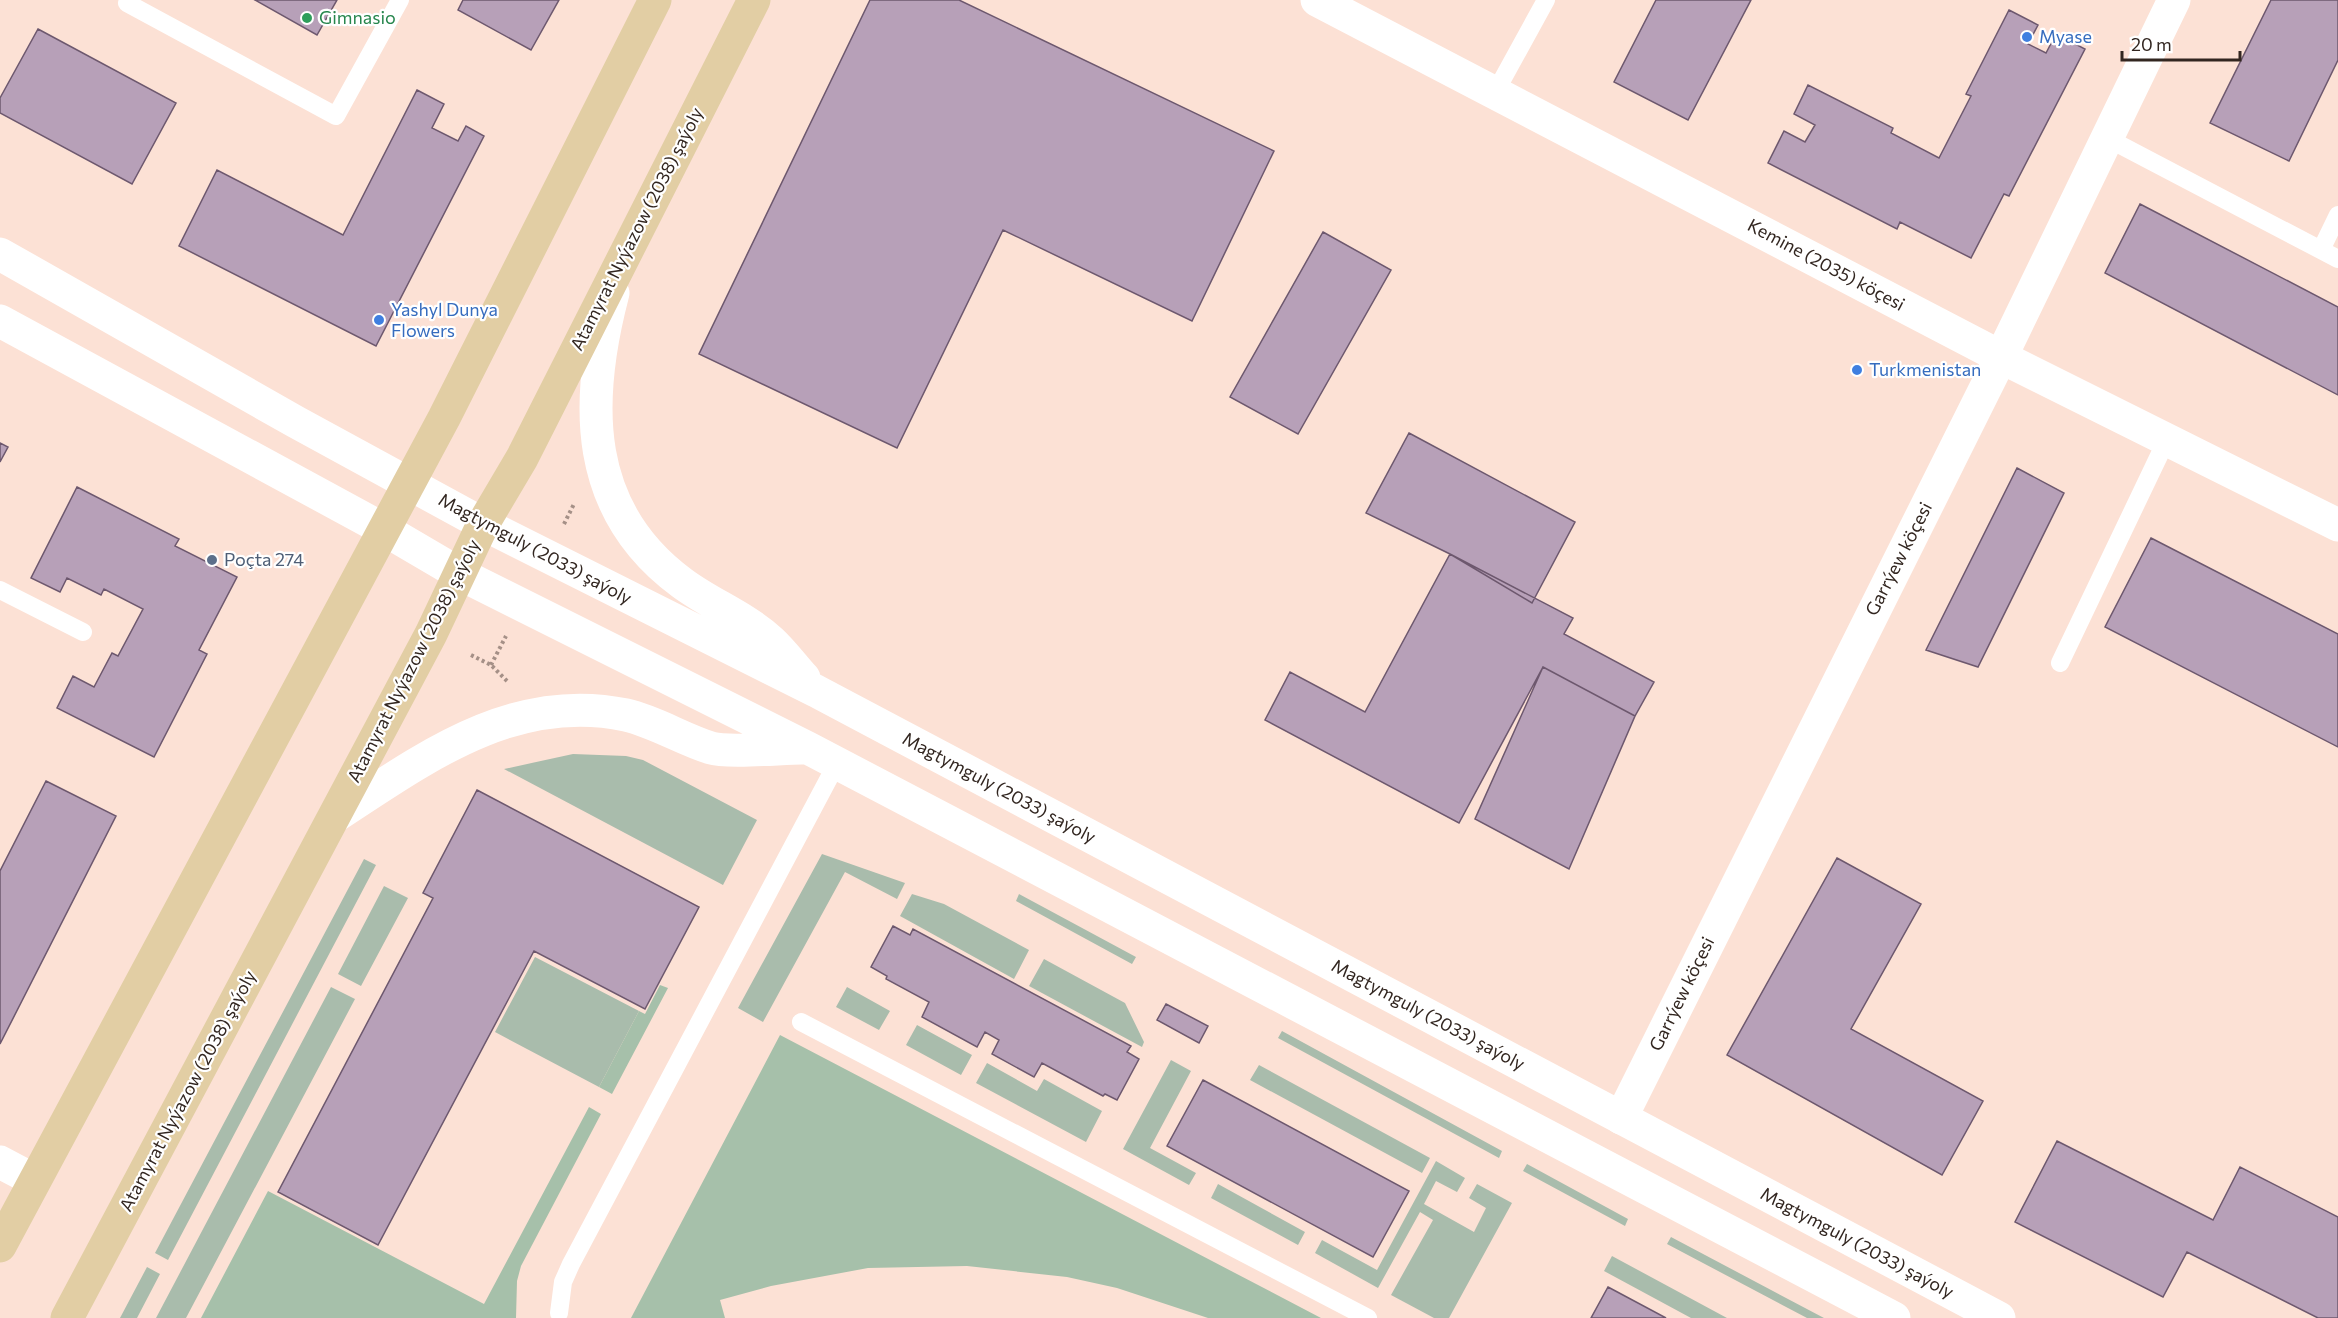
<svg xmlns="http://www.w3.org/2000/svg" width="2338" height="1318" font-family="Commissioner,sans-serif">
  <style>
    .green { fill: #a9bcac }
    .forest { fill: #a6c0aa }
    .building { fill: #b7a0b8; stroke: #6d586e; stroke-width: 1.5 }
    .lines { fill: none; stroke-linecap: round; stroke-linejoin: round }
    .path { stroke: #a59087; stroke-width: 4; stroke-dasharray: 3 3; stroke-linecap: butt }
    .service { stroke: #fff; stroke-width: 18 }
    .minor { stroke: #fff; stroke-width: 33 }
    .secondary { stroke: #fff; stroke-width: 33 }
    .primary { stroke: #e2cea4; stroke-width: 33 }
    .leisure-dot { fill: #2e9e5b; stroke: #fff; stroke-width: 2 }
    .shop-dot { fill: #3f7fe0; stroke: #fff; stroke-width: 2 }
    .service-dot { fill: #5c6f8a; stroke: #fff; stroke-width: 2 }
    .labels { text-anchor: middle; stroke-width: 4.5; stroke-linejoin: round; paint-order: stroke }
    .leisure-label { font-size: 18px; fill: #27864d; stroke: #fff; text-anchor: start }
    .shop-label { font-size: 18px; fill: #366cbe; stroke: #fff; text-anchor: start }
    .street-label { font-size: 18px; fill: #322620; stroke: #fff }
    .service-label { font-size: 18px; fill: #4e5e75; stroke: #fff; text-anchor: start }
  </style>
  <rect width="100%" height="100%" fill="#fce1d5"/>
  <path class="green" d="M573 754 626 756 643 760 757 820 723 885 504 769Z
    M822 854 905 883 897 899 845 872 763 1022 738 1008Z
    M364 859 376 865 168 1260 155 1253Z
    M384 886 408 898 361 986 338 974Z
    M912 894 944 904 1029 950 1014 979 900 916Z
    M1019 894 1136 957 1132 964 1016 901Z
    M535 957 639 1011 599 1087 495 1032Z
    M1044 959 1125 1003 1144 1042 1142 1047 1029 986Z
    M331 987 355 999 186 1318H156Z
    M847 987 890 1011 879 1030 836 1007Z
    M917 1025 972 1055 961 1075 906 1045Z
    M1282 1031 1502 1151 1499 1158 1278 1038Z
    M1171 1060 1191 1071 1150 1148 1196 1173 1189 1185 1123 1149Z
    M987 1063 1037 1091 1044 1079 1102 1111 1086 1142 976 1083Z
    M1259 1065 1430 1158 1422 1173 1250 1080Z
    M1436 1161 1465 1178 1457 1192 1436 1181 1424 1204 1474 1232 1486 1208 1469 1198 1477 1184 1512 1203 1449 1318H1434L1391 1295 1433 1220 1420 1212 1378 1288 1315 1253 1322 1240 1377 1270Z
    M1527 1164 1628 1219 1625 1226 1523 1171Z
    M1218 1184 1305 1232 1298 1245 1211 1198Z
    M1671 1237 1824 1318H1807L1667 1244Z
    M1612 1256 1727 1318H1691L1604 1271Z
    M147 1267 160 1274 137 1318H120Z"/>
  <path class="forest" d="M660 985 668 988 612 1094 599 1087 639 1011 645 1014Z
    M780 1035 1321 1318H1208L1117 1288 1067 1277 967 1266 868 1268 771 1286 720 1300 725 1318H631Z
    M589 1107 601 1114 521 1266 517 1281 516 1318H201L268 1191 484 1304Z"/>
  <path class="building" d="M255 0H337L317 35Z
    M463 0H559L531 50 458 10Z
    M870 0H959L1274 151 1192 321 1003 230 897 448 699 354Z
    M1656 0H1751L1688 120 1614 82Z
    M2271 0H2338V60L2289 161 2210 123Z
    M2009 10 2038 25 2028 44 2046 53 2056 34 2085 49 2009 196 2004 194 1971 258 1900 222 1897 229 1768 163 1784 131 1805 142 1815 125 1794 114 1808 85 1893 128 1891 133 1939 158 1971 96 1966 94Z
    M38 29 176 103 132 184 0 113V98Z
    M417 90 444 104 432 128 458 141 466 126 484 136 376 346 179 246 217 170 343 235Z
    M2140 204 2338 307V395L2105 273Z
    M1323 232 1391 270 1298 434 1230 397Z
    M1409 433 1575 522 1532 603 1450 554 1366 513Z
    M0 443 8 447 0 462Z
    M2017 468 2064 493 1978 667 1926 650Z
    M77 487 179 539 175 546 237 577 199 650 207 654 154 757 57 708 73 676 94 687 112 653 118 656 143 609 104 589 101 595 67 578 60 592 31 578Z
    M2151 538 2338 634V747L2105 627Z
    M1450 554 1573 618 1564 634 1654 682 1635 716 1543 667 1459 823 1265 720 1290 672 1365 712Z
    M1543 667 1635 716 1569 869 1475 819Z
    M46 781 116 816 0 1044V871Z
    M477 790 699 907 645 1009 534 951 378 1245 278 1192 433 898 423 893Z
    M1837 858 1921 904 1851 1029 1983 1101 1942 1175 1727 1055Z
    M893 926 910 935 913 929 1131 1046 1127 1052 1139 1059 1117 1100 1105 1094 1103 1096 1042 1063 1034 1077 992 1054 999 1040 985 1032 977 1047 922 1017 929 1002 886 979 887 976 871 967Z
    M1166 1004 1208 1026 1199 1043 1157 1020Z
    M1203 1080 1409 1191 1373 1257 1167 1146Z
    M2057 1141 2213 1220 2240 1167 2338 1217V1318H2318L2187 1252 2163 1297 2015 1222Z
    M1608 1287 1666 1318H1591Z"/>
  <g class="lines">
    <path class="path" d="M564 524 574 504
      M471 655 491 665 509 683
      M491 665 506 636"/>
    <path class="service" d="M128 0 127 3 336 116 400 0
      M1496 91 1546 0
      M2107 138 2338 259
      M2321 250 2338 215
      M0 590 83 632
      M2060 663 2167 439
      M801 1022 1368 1318
      M559 1313 563 1282 571 1264 837 763"/>
    <path class="minor" d="M1317 0 2001 357 2338 525
      M1621 1118 2001 357 2174 0
      M0 1162 34 1180"/>
    <path class="secondary" d="M0 254 296 422 483 524 816 691 1999 1318
      M613 293C584 403 583 510 682 583 710 604 745 617 771 641 783 652 793 666 804 678
      M0 321 385 530 460 574 808 748 1894 1318
      M334 817C423 759 513 691 626 715 656 722 682 739 711 748 727 753 782 748 802 748"/>
    <path class="primary" d="M0 1246 444 418 655 0
      M67 1318 431 634 483 524 522 458 754 0"/>
  </g>
  <circle class="leisure-dot" cx="307" cy="18" r="6"/>
  <g class="shop-dot">
    <circle cx="2027" cy="37" r="6"/>
    <circle cx="379" cy="320" r="6"/>
    <circle cx="1857" cy="370" r="6"/>
  </g>
  <circle class="service-dot" cx="212" cy="560" r="6"/>
  <g class="labels">
    <g class="leisure-label">
      <text x="319" y="24">Gimnasio</text>
    </g>
    <g class="shop-label">
      <text x="2039" y="43">Myase</text>
      <text x="391" y="316">Yashyl Dunya<tspan x="391" dy="21">Flowers</tspan></text>
      <text x="1869" y="376">Turkmenistan</text>
    </g>
    <g class="street-label">
      <text transform="translate(637 229) rotate(-63)" y="6">Atamyrat Nyýazow (2038) şaýoly</text>
      <text transform="translate(1826 265) rotate(28)" y="6">Kemine (2035) köçesi</text>
      <text transform="translate(535 549) rotate(28)" y="6">Magtymguly (2033) şaýoly</text>
      <text transform="translate(1899 559) rotate(-63)" y="6">Garrýew köçesi</text>
      <text transform="translate(414 661) rotate(-63)" y="6">Atamyrat Nyýazow (2038) şaýoly</text>
      <text transform="translate(999 788) rotate(28)" y="6">Magtymguly (2033) şaýoly</text>
      <text transform="translate(1682 994) rotate(-64)" y="6">Garrýew köçesi</text>
      <text transform="translate(1428 1015) rotate(28)" y="6">Magtymguly (2033) şaýoly</text>
      <text transform="translate(188 1091) rotate(-62)" y="6">Atamyrat Nyýazow (2038) şaýoly</text>
      <text transform="translate(1857 1243) rotate(28)" y="6">Magtymguly (2033) şaýoly</text>
    </g>
    <g class="service-label">
      <text x="224" y="566">Poçta 274</text>
    </g>
  </g>
  <path d="M2122 51v9h118v-9" fill="none" stroke="#322620" stroke-width="3"/>
  <text x="2131" y="51" font-size="18" fill="#322620" stroke="#ffffff" stroke-width="4.5" paint-order="stroke">20 m</text>
</svg>
